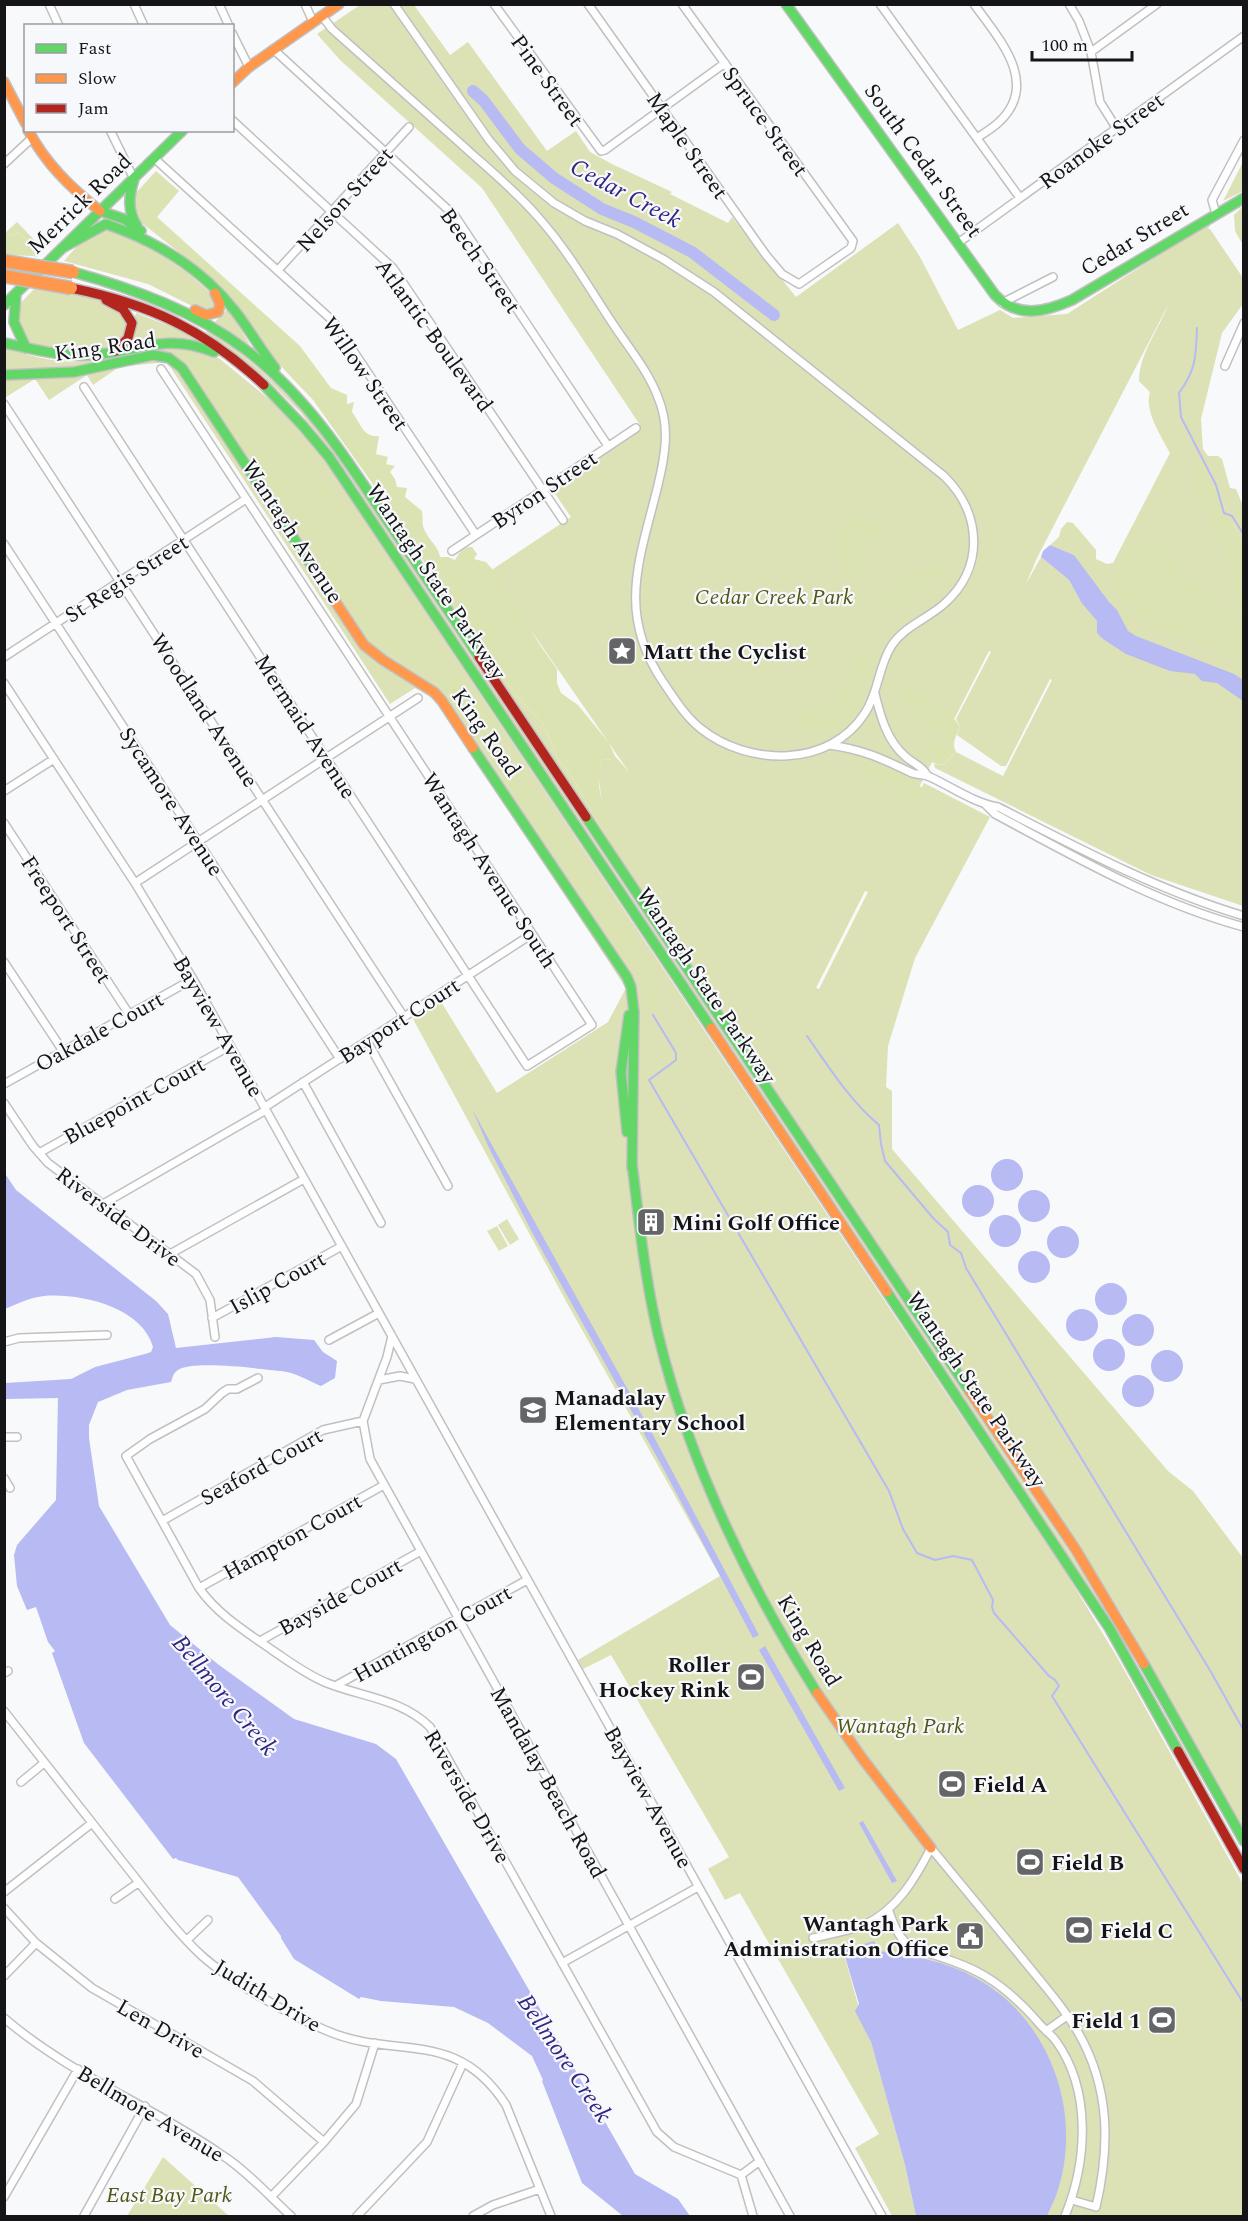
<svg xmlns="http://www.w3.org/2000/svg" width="1248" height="2221" font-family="Spectral,serif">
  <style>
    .green { fill: #dce2b5; fill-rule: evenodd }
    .forest { fill: #dce3b2 }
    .water { fill: #b7baf3 }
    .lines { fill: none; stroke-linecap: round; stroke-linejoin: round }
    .stream { stroke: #b7baf3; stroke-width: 2 }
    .river { stroke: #b7baf3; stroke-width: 12 }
    .street-casing { stroke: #c0c0c2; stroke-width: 10 }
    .fast-casing { stroke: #c0c0c2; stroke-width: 12 }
    .slow-casing { stroke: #c0c0c2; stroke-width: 12 }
    .jam-casing { stroke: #c0c0c2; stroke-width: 12 }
    .street { stroke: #fefefe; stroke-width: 7 }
    .fast { stroke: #63d668; stroke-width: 9 }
    .slow { stroke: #ff974d; stroke-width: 9 }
    .jam { stroke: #b3261e; stroke-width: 9 }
    .slow-bridge-casing { stroke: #c0c0c2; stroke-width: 15; stroke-linecap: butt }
    .slow-bridge { stroke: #ff974d; stroke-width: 12 }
    .labels { text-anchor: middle; stroke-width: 4.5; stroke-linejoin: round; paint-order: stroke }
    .street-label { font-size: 22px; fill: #151517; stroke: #f7f8fc }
    .park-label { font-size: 22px; font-style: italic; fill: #515715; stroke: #f7f8fc }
    .poi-label { font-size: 22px; font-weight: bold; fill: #151517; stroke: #f7f8fc; text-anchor: start }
    .water-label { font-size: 24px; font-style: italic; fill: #312681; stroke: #f7f8fc }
  </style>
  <rect width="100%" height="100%" fill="#f8f9fb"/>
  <path class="green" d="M360 5H414L450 55 468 42 547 151 576 131 590 152 612 164 672 192 670 194 728 223 732 217 796 297 898 223 920 257 958 330 1000 310 1013 318 1067 314 1212 221 1208 229H1210L1243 278V304L1222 333 1201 419 1203 449 1208 456H1218L1222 459 1230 488 1236 489 1243 506V544L1211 483 1243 550V906L1151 875 935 768 934 764 943 765 956 752 1003 776 1052 680 1050 679 1006 766H1001L957 735 960 726 956 719 991 652 989 651 909 807 911 808 924 783 990 817 915 958 888 1046 886 1087 892 1091V1149L1168 1471 1193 1491 1243 1558V1832L1124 1618 438 587 518 697 544 725 558 759 572 777 603 831 602 801 598 774 602 760 613 759 615 756 629 772 490 571 571 517 549 485 640 425 482 188 340 60 317 34ZM1168 305C1159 329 1139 354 1139 381L1150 392C1144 411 1161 436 1170 453L1113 563 1107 564 1096 559V550L1073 523 1067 522 1061 529 1059 537 1050 545 1074 555 1081 602 1069 580 1041 557 1026 584 1037 558ZM865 891 868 892 819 989 816 988Z
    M1243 162V191L1223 201Z
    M1243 206V245L1235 231 1234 215Z
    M17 222 43 249 37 257 33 256 35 246 18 233 5 237 4 234Z
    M107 228 140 240 188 273 214 296 217 307 204 312 148 284 64 261 84 238Z
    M35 288 72 293 114 305 125 316 127 332 118 343 109 347 90 351 32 345 21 337 16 308Z
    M228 308 250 345 215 322Z
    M136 313 177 329 201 343 125 346Z
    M207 330C259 363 296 401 333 449L1088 1579 1192 1762 1225 1825 1140 1676 330 451 301 413 266 378 206 332Z
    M156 346 206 350 220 359 269 399 315 447 325 461 1068 1576 1117 1657 1243 1884V2216H1047L1053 2204 997 1991C944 1956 905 1952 843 1951L864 2026 871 2042 905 2165 916 2216H892L855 2148 879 2134 740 1893 725 1900 708 1869 729 1857 611 1655 583 1669 578 1660 720 1576 567 1303 413 1019 440 1000 497 1093 608 1022 626 988 437 701 415 688 390 704 167 362 119 367 93 385 87 375 49 400 35 379 6 397 5 394V347C22 353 40 359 59 361 91 364 125 352 156 346Z
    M507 1219 519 1239 510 1245 498 1225Z
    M497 1226 508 1246 499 1251 487 1231Z
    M163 2157 229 2216H127Z"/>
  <path class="forest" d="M156 171 179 191 157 217 300 346 331 388 347 395V404L354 402 352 412C360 422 363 438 379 436L376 454 388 457 386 464 395 466 390 472 395 479 397 487 407 488 405 497 422 511C423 516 422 521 423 526 426 538 439 546 440 557H448L455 560C459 553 463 546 472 547L477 554 474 559 486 562 498 576 540 645 557 669V683L561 693 578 705 609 743 615 756 614 759 602 760C593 789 605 808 616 835L612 839 603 831 572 777 558 759 544 725 518 697 475 639 438 587 434 577 370 480 313 400 275 360 199 268 138 220 133 207 135 194Z
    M18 233 35 246 33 256 5 255V237Z
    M99 234 114 235 143 247 145 261 190 282 203 294 192 302 137 275 101 268 70 258 90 238Z
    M52 293 99 312 112 324 109 336 87 343 37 341 26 335 17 320V311C30 298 34 294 52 293Z
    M187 349 222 371 284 426 307 452 320 479 334 493 367 535 430 630 446 661 497 722 501 743 508 756 519 767 639 946 658 979 660 989 656 1004 645 1011 647 988 432 674 388 650 366 634 290 510 220 415 195 373 175 351Z
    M1191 462 1203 467 1243 544V617L1221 538 1197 494Z
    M863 515C872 518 880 526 881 536 876 538 870 538 867 540 859 546 862 561 862 569L856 577 850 576 843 568 841 548 838 546 835 537 844 525Z
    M1149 540 1166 549 1181 576 1210 592 1226 618 1243 620V661L1214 648 1155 626 1110 583 1134 543Z
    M940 564 942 567C942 573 941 576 937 580 929 589 899 611 888 611 882 612 879 608 876 604 885 588 899 576 916 568 927 573 930 568 940 564Z
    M870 649 874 651C875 663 870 667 867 678 866 681 867 684 866 687 863 701 850 723 836 729 827 734 814 725 804 728L798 723 804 710 820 704 827 705 839 698 861 653Z
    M909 689 952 716 960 726C957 735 951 743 956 752L943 765C933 764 927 761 923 752L925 749C933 750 936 745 941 740V729C926 720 900 714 899 694L902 690Z
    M864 761C876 762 913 779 922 788L915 802 919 808 911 809 897 794 861 770 859 764Z"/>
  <path class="water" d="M1050 545 1074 555 1109 602 1117 610 1128 631 1136 636 1234 674 1243 680V701L1217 683 1202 681 1195 674 1170 671 1126 654 1103 639 1097 633V621L1081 602 1069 580 1041 557 1043 551Z
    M472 1109 653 1435 759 1635 753 1638 745 1623 662 1466 533 1234 490 1150Z
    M991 1175a16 16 0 1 1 32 0a16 16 0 1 1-32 0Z
    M4 1172 16 1190 156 1301 168 1314 176 1348 276 1337 314 1340 323 1352 337 1361 335 1378 321 1386C309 1381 294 1372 281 1371 261 1369 193 1360 178 1370 173 1373 173 1377 171 1382L127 1390 98 1402 89 1425V1438L99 1506 170 1625 219 1665 294 1719 376 1744 396 1759 635 2174 678 2199 690 2216H623L582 2183 542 2081 543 2080 532 2056 488 2023 454 2007 381 2001 361 1997 359 1999 294 1959 281 1938V1936L238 1877 178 1860 176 1858 173 1859 84 1743 52 1653 55 1651 48 1642 36 1607 27 1610 17 1586 14 1555 17 1545 56 1500 58 1398 5 1399V1383L71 1379 95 1367 145 1354 151 1352 153 1347C142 1307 80 1293 44 1296 31 1297 17 1304 5 1309Z
    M962 1201a16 16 0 1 1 32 0a16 16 0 1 1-32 0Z
    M1018 1206a16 16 0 1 1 32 0a16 16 0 1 1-32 0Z
    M989 1231a16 16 0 1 1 32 0a16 16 0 1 1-32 0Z
    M1047 1242a16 16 0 1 1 32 0a16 16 0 1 1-32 0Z
    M1018 1267a16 16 0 1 1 32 0a16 16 0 1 1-32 0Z
    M1095 1299a16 16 0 1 1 32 0a16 16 0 1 1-32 0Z
    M1066 1325a16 16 0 1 1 32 0a16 16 0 1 1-32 0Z
    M1122 1330a16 16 0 1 1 32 0a16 16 0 1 1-32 0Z
    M1093 1355a16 16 0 1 1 32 0a16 16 0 1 1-32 0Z
    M1151 1366a16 16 0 1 1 32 0a16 16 0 1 1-32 0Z
    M1122 1391a16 16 0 1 1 32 0a16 16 0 1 1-32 0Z
    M765 1646 845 1788 839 1791 759 1650Z
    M863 1821 897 1881 892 1883 859 1823Z
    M874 1941 879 1951C914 1955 945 1961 976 1978 1058 2023 1090 2134 1047 2216H916L905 2165 871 2042 855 2011 859 2004 843 1950Z"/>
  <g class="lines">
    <path class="stream" d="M1197 328C1196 356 1196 370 1179 393L1181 417 1216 485 1224 513 1232 516 1244 535
      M653 1015 676 1053V1060L649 1080 889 1491 903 1529 917 1553 935 1560 953 1556 972 1560 993 1600 992 1607 994 1613 1049 1676 1055 1680 1059 1686 1052 1696 1244 2004
      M807 1036C829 1067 850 1101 879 1125L881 1144 885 1161 933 1218 948 1232 950 1245 961 1253 966 1268 1211 1672 1244 1731"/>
    <path class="river" d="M473 91 484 101 520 149 554 178 602 209 634 222 692 252 774 315"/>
    <g class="street-casing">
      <path id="street" d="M49 4 59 26
        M134 4 144 26
        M219 4 229 26
        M305 4 313 22
        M494 4 601 151 605 150 725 63
        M588 4 766 255 782 274 799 284 851 248 853 241 682 4
        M880 4 1020 198
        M974 4C998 38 1041 83 999 122 993 128 984 133 977 138
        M1069 4 1079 21 1091 52 1100 102 1117 129
        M322 16 332 29C375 67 418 106 461 144 487 168 515 190 538 217 566 248 588 286 611 321 627 346 649 371 659 400 670 428 665 456 658 485 640 559 616 612 663 682 674 698 685 716 700 728 748 767 830 768 865 713 879 692 878 666 892 645 905 626 927 619 944 604 985 568 982 513 944 476L714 292 663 259 617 234 585 221 554 203 515 171 489 140 394 4
        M232 33 249 67
        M273 49 455 216 608 446
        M1091 52 1157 4
        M232 120 393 268 563 520
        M110 130 134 179
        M154 158 334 322 476 535
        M4 164 32 138
        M1216 214 1212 200 1244 140
        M958 243 1244 36
        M278 270 409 127
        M1002 303 1053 277
        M1225 366 1244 323
        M84 387 527 1066 592 1025 161 369
        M4 404 404 1017
        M4 544 340 1059
        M452 551 636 428
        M4 657 246 499
        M4 683 135 883 193 979 882 2216
        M875 694C881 718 887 741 906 757 914 764 922 766 927 775
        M829 745C862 749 883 759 912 773 918 775 924 774 930 777 952 787 974 803 998 807 1078 848 1157 890 1244 916
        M4 791 54 759
        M986 805 995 814C1075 857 1155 903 1244 927
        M4 823 129 1014
        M135 883 418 698
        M4 962 63 1051
        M367 1041 448 1186
        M303 1082 381 1223
        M4 1084 193 979
        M4 1103 33 1146 48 1163 196 1274 210 1300 215 1337
        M265 1107 532 934
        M39 1153 230 1046
        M103 1204 266 1110
        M170 1254 304 1179
        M212 1318 342 1246
        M392 1336 387 1357 363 1421 370 1459 790 2216
        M329 1340 379 1313
        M4 1342 19 1338 107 1335
        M258 1378 237 1389H228L222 1393 205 1409 150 1439 126 1456 199 1588C218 1615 245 1631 272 1650 290 1662 307 1675 327 1683 362 1697 402 1699 430 1727L657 2132 674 2147 741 2175 760 2161
        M379 1380 400 1376 415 1379
        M4 1437H17
        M4 1478 10 1488
        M162 1521 323 1430 363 1421
        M199 1588 384 1485
        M260 1641 421 1551
        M4 1673 8 1671
        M337 1685 527 1580
        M4 1711C44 1762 83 1811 122 1861 148 1893 171 1927 201 1955 231 1982 288 2014 325 2030 395 2061 455 2026 506 2105L551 2216
        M21 1782 44 1763
        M4 1892 92 1823
        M115 1899 138 1883
        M4 1908 36 1943 92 1988 253 2081 324 2142
        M888 1909C894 1925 898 1939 913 1948 937 1956 963 1963 985 1976 1005 1988 1022 2004 1037 2021 1042 2028 1050 2033 1056 2041 1092 2091 1087 2162 1065 2216
        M813 1938C830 1934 848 1931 864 1925 897 1910 915 1879 931 1848 961 1884 991 1921 1021 1957 1041 1982 1063 2006 1079 2034 1110 2089 1110 2146 1096 2207L1072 2200
        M187 1940 208 1920
        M562 1963 698 1887
        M4 1976 36 1943
        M4 2018C69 2074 152 2106 222 2155 247 2171 269 2196 291 2216
        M1046 2031 1067 2016
        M741 2175 753 2216
        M4 2197 78 2069
        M271 2197 324 2142 356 2104 375 2043
        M84 2216 145 2106
        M357 2216 427 2142 463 2063
        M473 2216 493 2205 540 2189"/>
    </g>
    <g class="fast-casing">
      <path id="fast" d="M786 4 995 295C1018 319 1045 312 1072 300L1244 198
        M134 179C129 196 127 210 137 226
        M100 211 124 219 141 231
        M64 247 106 224C156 241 202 269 235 311 249 329 261 350 275 368
        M73 272C134 289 195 311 246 350 305 395 345 456 385 517 416 563 448 610 479 657
        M16 293 14 322 26 348
        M4 305 183 130
        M4 343C33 349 62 357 91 355 140 352 163 332 214 352
        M4 375 74 372 153 355 169 358 182 368 325 586
        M264 385 303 426 329 457 711 1028
        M473 748 627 977 631 987 634 1012 632 1168
        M586 817 970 1392
        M627 1132 621 1072 629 1015
        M632 1163C639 1221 645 1280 659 1338 690 1465 748 1583 817 1693
        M887 1292 1110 1629 1178 1751
        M1144 1664 1244 1841"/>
    </g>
    <g class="slow-casing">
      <path id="slow" d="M4 82 26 124
        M232 83 249 67 339 4
        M28 130C46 164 70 187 100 211
        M195 310 206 315 218 312 220 304 215 293
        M325 586 364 645 383 660 434 692 442 701 473 748
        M711 1028 887 1292
        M970 1392 1076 1550 1144 1664
        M817 1693 862 1758 931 1848"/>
    </g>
    <g class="jam-casing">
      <path id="jam" d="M71 288C150 304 205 330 264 385
        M106 300 123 309 132 323 128 338 116 351
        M479 657 586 817
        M1178 1751 1244 1869"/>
    </g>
    <use href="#street" class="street"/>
    <use href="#fast" class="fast"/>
    <use href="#slow" class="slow"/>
    <use href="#jam" class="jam"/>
    <g class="slow-bridge-casing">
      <path id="slow-bridge" d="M4 261 73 272
        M4 276 71 288"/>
    </g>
    <use href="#slow-bridge" class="slow-bridge"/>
  </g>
  <defs>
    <g id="sight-square" transform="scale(1.5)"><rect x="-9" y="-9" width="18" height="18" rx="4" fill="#646567" stroke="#f7f8fc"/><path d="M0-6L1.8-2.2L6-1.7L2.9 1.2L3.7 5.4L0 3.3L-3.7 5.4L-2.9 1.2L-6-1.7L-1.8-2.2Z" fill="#fff"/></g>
    <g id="building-square" transform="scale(1.5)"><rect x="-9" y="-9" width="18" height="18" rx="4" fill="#646567" stroke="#f7f8fc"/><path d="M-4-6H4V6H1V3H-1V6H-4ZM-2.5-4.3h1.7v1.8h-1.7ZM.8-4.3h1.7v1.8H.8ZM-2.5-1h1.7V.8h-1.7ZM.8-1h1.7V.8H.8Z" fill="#fff"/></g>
    <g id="school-square" transform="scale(1.5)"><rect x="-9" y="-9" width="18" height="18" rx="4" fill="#646567" stroke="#f7f8fc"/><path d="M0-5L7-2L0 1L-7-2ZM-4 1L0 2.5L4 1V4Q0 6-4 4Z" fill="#fff"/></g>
    <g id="stadium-square" transform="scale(1.5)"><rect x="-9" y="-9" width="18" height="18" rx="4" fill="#646567" stroke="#f7f8fc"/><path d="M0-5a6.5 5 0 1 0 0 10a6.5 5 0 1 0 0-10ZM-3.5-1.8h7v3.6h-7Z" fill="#fff"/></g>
    <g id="civic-square" transform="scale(1.5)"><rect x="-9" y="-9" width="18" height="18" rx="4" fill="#646567" stroke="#f7f8fc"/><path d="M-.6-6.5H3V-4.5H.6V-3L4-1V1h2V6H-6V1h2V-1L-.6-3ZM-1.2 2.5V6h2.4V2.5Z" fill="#fff"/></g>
  </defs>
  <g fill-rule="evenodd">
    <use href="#sight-square" x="622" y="651"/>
    <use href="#building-square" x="651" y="1222"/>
    <use href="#school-square" x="533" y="1410"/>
    <use href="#stadium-square" x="751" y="1677"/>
    <use href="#stadium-square" x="952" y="1784"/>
    <use href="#stadium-square" x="1030" y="1862"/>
    <use href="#stadium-square" x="1079" y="1930"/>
    <use href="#civic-square" x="970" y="1936"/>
    <use href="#stadium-square" x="1162" y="2020"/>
  </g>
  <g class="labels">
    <g class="street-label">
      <text transform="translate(548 80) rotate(54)" y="8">Pine Street</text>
      <text transform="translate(766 121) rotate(54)" y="8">Spruce Street</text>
      <text transform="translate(1101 140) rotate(-36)" y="8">Roanoke Street</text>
      <text transform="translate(688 145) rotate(55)" y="8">Maple Street</text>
      <text transform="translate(924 160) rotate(54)" y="8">South Cedar Street</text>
      <text transform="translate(344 199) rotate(-48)" y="8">Nelson Street</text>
      <text transform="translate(79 203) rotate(-44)" y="8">Merrick Road</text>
      <text transform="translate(1134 238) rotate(-31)" y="8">Cedar Street</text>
      <text transform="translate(481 260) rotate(55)" y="8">Beech Street</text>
      <text transform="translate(435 335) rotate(54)" y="8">Atlantic Boulevard</text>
      <text transform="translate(105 346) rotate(-8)" y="8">King Road</text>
      <text transform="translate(366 373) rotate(55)" y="8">Willow Street</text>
      <text transform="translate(544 489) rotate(-34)" y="8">Byron Street</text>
      <text transform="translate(293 531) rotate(57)" y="8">Wantagh Avenue</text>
      <text transform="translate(126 578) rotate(-33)" y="8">St Regis Street</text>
      <text transform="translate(437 581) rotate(56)" y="8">Wantagh State Parkway</text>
      <text transform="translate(205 710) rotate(57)" y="8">Woodland Avenue</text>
      <text transform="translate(306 726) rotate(57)" y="8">Mermaid Avenue</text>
      <text transform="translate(487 732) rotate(55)" y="8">King Road</text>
      <text transform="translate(172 801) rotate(57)" y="8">Sycamore Avenue</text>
      <text transform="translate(490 870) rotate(57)" y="8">Wantagh Avenue South</text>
      <text transform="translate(67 919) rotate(57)" y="8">Freeport Street</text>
      <text transform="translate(707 985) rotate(56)" y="8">Wantagh State Parkway</text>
      <text transform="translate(399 1020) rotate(-33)" y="8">Bayport Court</text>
      <text transform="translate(219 1026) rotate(60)" y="8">Bayview Avenue</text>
      <text transform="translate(99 1031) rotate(-29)" y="8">Oakdale Court</text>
      <text transform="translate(134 1100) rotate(-29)" y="8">Bluepoint Court</text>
      <text transform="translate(119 1216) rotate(37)" y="8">Riverside Drive</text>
      <text transform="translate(277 1282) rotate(-29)" y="8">Islip Court</text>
      <text transform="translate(977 1389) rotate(56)" y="8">Wantagh State Parkway</text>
      <text transform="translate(261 1466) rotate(-29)" y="8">Seaford Court</text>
      <text transform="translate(292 1536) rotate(-29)" y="8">Hampton Court</text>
      <text transform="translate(340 1596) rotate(-29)" y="8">Bayside Court</text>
      <text transform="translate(432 1633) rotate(-29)" y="8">Huntington Court</text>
      <text transform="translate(810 1640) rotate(59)" y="8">King Road</text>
      <text transform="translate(549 1782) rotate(61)" y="8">Mandalay Beach Road</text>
      <text transform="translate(468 1796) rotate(60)" y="8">Riverside Drive</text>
      <text transform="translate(649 1797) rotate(61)" y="8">Bayview Avenue</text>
      <text transform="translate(268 1995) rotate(31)" y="8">Judith Drive</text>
      <text transform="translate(161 2028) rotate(30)" y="8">Len Drive</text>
      <text transform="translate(151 2113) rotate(31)" y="8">Bellmore Avenue</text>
    </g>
    <g class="park-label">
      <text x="774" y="604">Cedar Creek Park</text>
      <text x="900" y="1733">Wantagh Park</text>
      <text x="169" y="2202">East Bay Park</text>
    </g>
    <g class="poi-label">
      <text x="643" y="659">Matt the Cyclist</text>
      <text x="672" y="1230">Mini Golf Office</text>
      <text x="554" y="1405">Manadalay<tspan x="554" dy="25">Elementary School</tspan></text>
      <text x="730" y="1672" text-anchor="end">Roller<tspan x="730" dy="25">Hockey Rink</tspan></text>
      <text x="973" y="1792">Field A</text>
      <text x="1051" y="1870">Field B</text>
      <text x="949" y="1931" text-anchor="end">Wantagh Park<tspan x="949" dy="25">Administration Office</tspan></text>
      <text x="1100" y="1938">Field C</text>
      <text x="1141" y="2028" text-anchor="end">Field 1</text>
    </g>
    <g class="water-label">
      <text transform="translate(626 193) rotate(28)" y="8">Cedar Creek</text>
      <text transform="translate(225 1695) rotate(50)" y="8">Bellmore Creek</text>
      <text transform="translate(565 2058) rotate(56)" y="8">Bellmore Creek</text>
    </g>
  </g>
  <rect width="1248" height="2221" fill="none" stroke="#151517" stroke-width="12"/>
  <rect x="24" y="24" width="210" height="108" fill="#f7f8fc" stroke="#9d9da0" stroke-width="1.5"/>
  <rect x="36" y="44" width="30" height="9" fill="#63d668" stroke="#9d9da0" stroke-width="1.5"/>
  <text x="78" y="54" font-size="18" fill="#151517">Fast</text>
  <rect x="36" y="74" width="30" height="9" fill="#ff974d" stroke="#9d9da0" stroke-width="1.5"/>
  <text x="78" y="84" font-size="18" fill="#151517">Slow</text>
  <rect x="36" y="104" width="30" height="9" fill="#b3261e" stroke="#9d9da0" stroke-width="1.5"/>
  <text x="78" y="114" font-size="18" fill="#151517">Jam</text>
  <path d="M1032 51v9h100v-9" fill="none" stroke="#151517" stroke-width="3"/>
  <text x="1041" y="51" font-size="18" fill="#151517" stroke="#f7f8fc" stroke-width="4.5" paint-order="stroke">100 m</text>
</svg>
